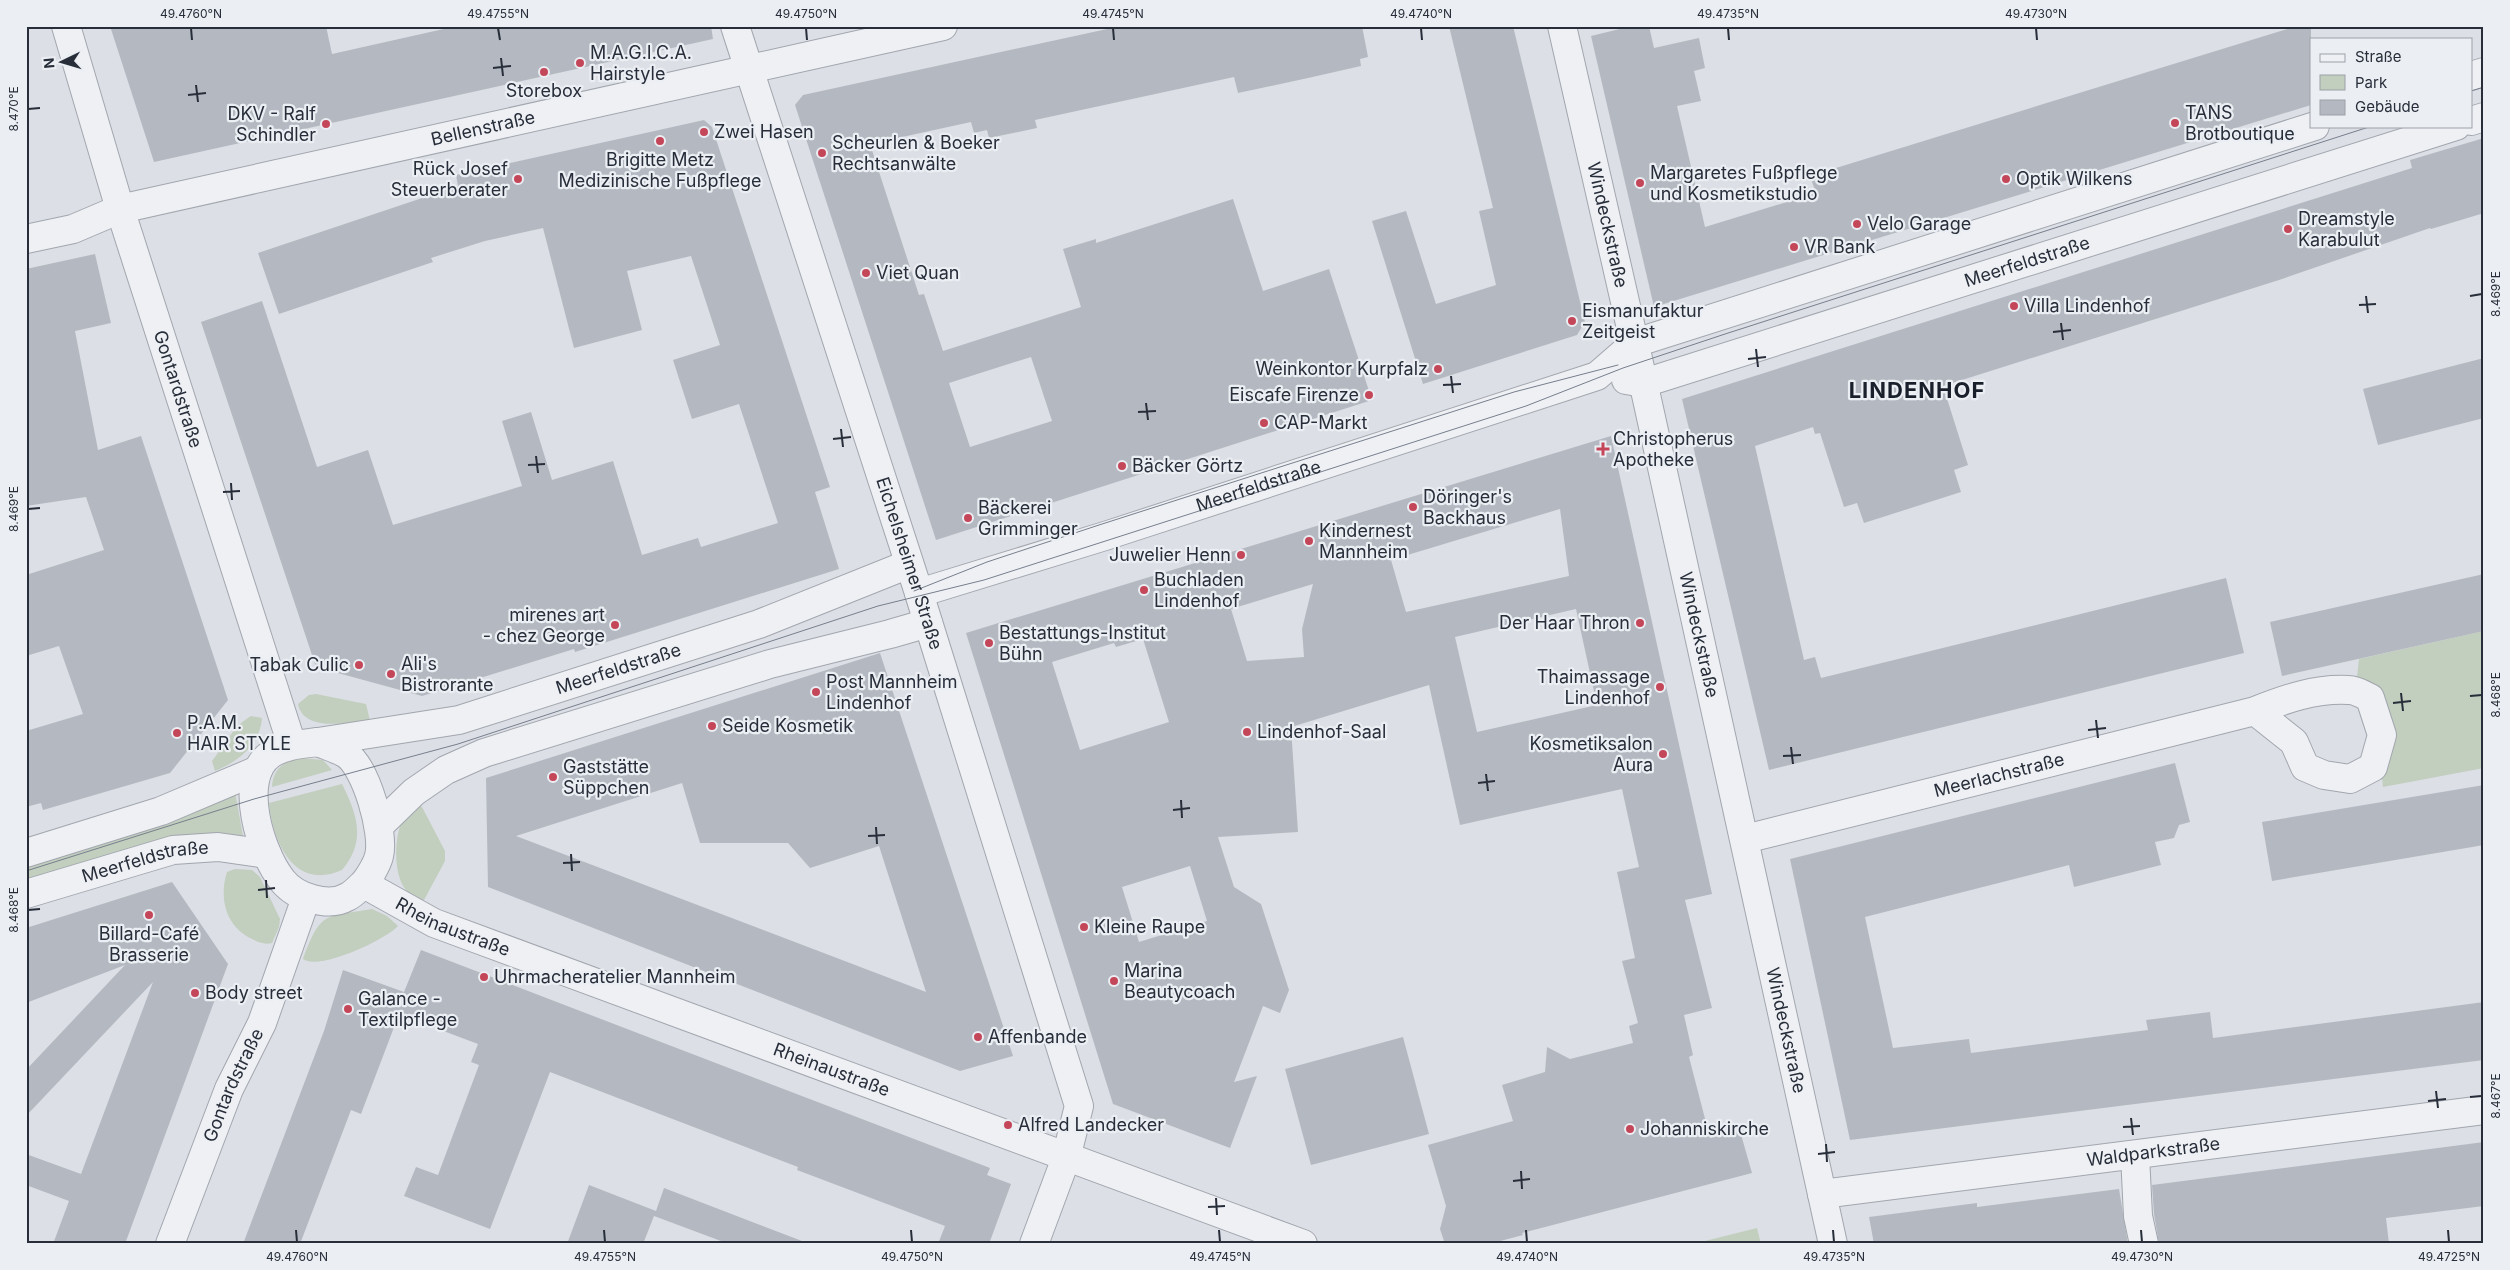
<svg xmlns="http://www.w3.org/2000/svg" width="2510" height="1270" font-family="Inter,sans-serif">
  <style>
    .green { fill: #c2cebe }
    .building { fill: #b4b9c1; fill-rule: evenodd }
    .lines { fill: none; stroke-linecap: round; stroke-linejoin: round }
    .minor-casing { stroke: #a2a6ae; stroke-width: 30 }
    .minor { stroke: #eef0f4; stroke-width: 28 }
    .tram { stroke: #777f8d; stroke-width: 1 }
    .ticks { fill: none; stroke: #272e3a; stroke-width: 2 }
    .poi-dot { fill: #c44759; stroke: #ebeef3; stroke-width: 2 }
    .labels { text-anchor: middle; stroke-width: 4.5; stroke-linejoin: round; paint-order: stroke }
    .poi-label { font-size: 18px; fill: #272e3a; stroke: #ebeef3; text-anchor: start }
    .street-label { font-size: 18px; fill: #272e3a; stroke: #ebeef3 }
    .district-label { font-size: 22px; font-weight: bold; letter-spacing: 1px; fill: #191f2b; stroke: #ebeef3 }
    .neatline { fill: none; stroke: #272e3a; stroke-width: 2 }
    .ticks-label { font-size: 12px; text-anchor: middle; fill: #272e3a }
  </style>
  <rect width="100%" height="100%" fill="#dcdfe5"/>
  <path class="green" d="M2484 631V768L2383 787 2372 686 2357 677 2359 659Z
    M316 694 366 704 370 721C349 722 304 733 298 704L309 695Z
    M251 716 262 718C260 745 239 761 215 771L212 761C225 745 232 727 251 716Z
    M302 758 323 760 332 770 272 787C273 768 285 760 302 758Z
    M342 784C358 816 366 841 342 870 295 891 273 844 269 803Z
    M235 792 243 836 241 838 26 884V862Z
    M416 804 422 807 445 851V861L424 900C393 897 393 849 400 826 402 818 411 810 416 804Z
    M235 869 252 870 260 877 280 919 279 927 272 943C263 945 258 942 250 938 225 925 219 897 227 872Z
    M372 909 387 916 398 926C385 940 319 971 303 959 321 911 324 917 372 909Z
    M1757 1228 1761 1244H1693Z"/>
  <path class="building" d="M110 26H326L332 54 457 26H711L713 39 154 162Z
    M1121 26H1362L1368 57 1360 59 1361 66 1308 78 1238 93 1234 77 1035 120 1037 128 989 138 987 130 974 133 971 122 870 144 919 295 924 294 943 351 1081 307 1063 249 1096 239V243L1233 199 1263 291 1329 269 1372 400 936 540 795 105 803 95ZM1031 357 1052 421 970 447 949 383Z
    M1449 26H1513L1585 322 1577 335 1423 384 1372 221 1406 211 1436 304 1496 285 1479 211 1493 208Z
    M1632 26H1649L1654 48 1699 38 1705 68 1694 71 1701 101 1677 106 1705 227 1816 193 1810 176 2297 26H2311V105L1654 307 1591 36Z
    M704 120 712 127 830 487 815 492 839 569 575 652 574 649 422 696 316 667 201 322 262 301 317 467 368 450 393 525 522 486 502 421 531 412 552 480 613 461 642 555 698 538 701 547 778 523 739 404 692 419 673 360 720 345 691 256 627 271 642 330 574 348 543 228 485 241 431 258 433 262 279 314 258 253 458 186 456 175Z
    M2484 138V213L2431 229 2430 228 2279 280 1943 386 1968 465 1954 470 1961 492 1864 523 1857 503 1844 507 1820 433 1815 434 1813 427 1755 446 1804 660 1815 657 1821 678 2226 578 2244 653 1769 770 1682 399 2412 168 2410 160Z
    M95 254 111 323 75 331 98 450 141 436 228 700 170 773 43 810 41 803 26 807V731L83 714 59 646 26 656V575L104 550 86 497 26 506V269Z
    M2484 358V418L2378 445 2363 389Z
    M1611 436 1712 894 1685 900 1712 1008 1684 1015 1693 1055 1689 1057 1710 1138 1740 1131 1752 1173 1522 1233 1523 1235 1489 1244H1445L1440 1229 1446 1206 1428 1145 1513 1121 1502 1085 1545 1072 1547 1047 1570 1059 1633 1043 1629 1026 1638 1023 1622 961 1635 958 1617 872 1639 867 1622 789 1460 825 1429 685 1291 727 1298 832 1218 837 1234 887 1261 904 1289 990 1280 1013 1263 1006 1234 1082 1257 1076 1230 1148 1113 1104 966 633ZM1560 509 1569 576 1406 612 1391 560ZM1313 584 1302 629 1304 657 1247 661 1231 609ZM1576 609 1597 705 1477 732 1455 637ZM1143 639 1169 722 1080 750 1052 662 1114 643 1116 647ZM1190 866 1207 921 1139 942 1122 887Z
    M2484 574V631L2282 676 2270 622Z
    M880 653 1013 1056 960 1071 488 887 486 778ZM682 783 700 843H788L810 868 879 846 926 992 516 836Z
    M2175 763 2190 822 2179 825 2174 838 2155 842 2161 865 2074 887 2069 865 1865 917 1893 1048 1969 1039 1971 1053 2148 1030 2146 1020 2210 1012 2213 1038 2484 1002V1060L1850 1140 1790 859Z
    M2484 785V845L2272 881 2262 822Z
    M172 882 228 964 125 1244H53L69 1201 26 1185V1154L81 1174 153 982 26 1116V1070L125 965 26 1003V928Z
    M421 950 990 1168 987 1175 1011 1184 989 1244H938L945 1226 797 1170 798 1167 550 1072 490 1229 404 1196 416 1167 438 1175 479 1065 471 1062 478 1044 409 1018 406 1026 396 1022 361 1114 351 1110 300 1244H243L324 1031 343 970 404 992Z
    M1403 1037 1429 1134 1311 1165 1285 1069Z
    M2484 1142V1206L2386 1218 2389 1244H2159L2154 1214 2152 1185Z
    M589 1185 656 1211 664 1188 802 1241V1244H729L654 1216 643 1244H567Z
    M2119 1189 2128 1244H1874L1869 1217 1977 1203V1207Z"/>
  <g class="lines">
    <g class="minor-casing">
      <g id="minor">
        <path id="s1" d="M66 26 120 209 292 745"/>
        <path id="s2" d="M735 26 918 590 1079 1106 1066 1158 1034 1244"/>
        <path id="s3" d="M1562 26 1639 363 1833 1244"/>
        <path d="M2471 76 2484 72"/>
        <path d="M2471 121 2484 117"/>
        <path id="s4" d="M26 239 73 229 120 209 943 26"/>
        <path id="s5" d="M1626 380 1644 383 2456 126"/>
        <path id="s6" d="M919 593 1105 536 1597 376 1635 343 2315 126"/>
        <path id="s7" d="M318 742 459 720 759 624 909 564"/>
        <path d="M318 742C327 746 338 749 346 754 366 767 385 833 379 856 377 864 368 880 362 885 358 889 352 895 347 897 328 908 295 897 282 880 261 854 236 778 271 754 284 745 302 744 318 742Z"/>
        <path d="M379 826 414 792 446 770 484 753 770 664 890 634 928 623"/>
        <path id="s8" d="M1745 839 2255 711 2294 742 2305 767 2324 775 2350 779 2373 767 2382 735 2370 698C2364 695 2356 690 2349 690 2316 688 2285 699 2255 711"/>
        <path d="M26 853 161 811 258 770"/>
        <path id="s9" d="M364 884 434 923 1303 1244"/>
        <path id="s10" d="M26 894 173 850 218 847 267 854"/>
        <path d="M2135 1155 2138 1216 2144 1244"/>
        <path id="s11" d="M1822 1194 2484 1110"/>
        <path id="s12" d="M170 1244 229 1089 262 1023 306 898"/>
      </g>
    </g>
    <use href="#minor" class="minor"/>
    <path class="tram" d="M2471 91 2484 87
      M914 591 987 562 1099 525 1514 392 1618 365
      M26 871 254 799 458 744 878 606 984 580 1526 406 1623 368 1722 335 2372 126"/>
  </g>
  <path class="ticks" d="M191 28 192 40M498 28 500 40M806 28 807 40M1113 28 1114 40M1421 28 1422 40M1728 28 1729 40M2036 28 2037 40M501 58 503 76M493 68 511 66M196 85 198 102M188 95 206 93M28 109 40 108M2366 296 2368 313M2470 296 2482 294M2359 305 2376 304M2061 323 2063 340M2053 332 2071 330M1756 349 1758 367M1748 359 1766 357M1451 376 1453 393M1443 385 1461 384M1146 403 1148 420M1138 412 1156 411M841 429 843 447M833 439 851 437M536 456 538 473M528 465 545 464M231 483 232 500M223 492 240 491M28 509 40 508M2401 693 2403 711M2470 696 2482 695M2393 703 2411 701M2096 720 2098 738M2088 730 2106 728M1791 747 1793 764M1783 756 1801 755M1486 774 1488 791M1478 783 1495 781M1181 800 1182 818M1173 810 1190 808M876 827 877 844M868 836 885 835M571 854 572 871M563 863 580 862M266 880 267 898M258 890 275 888M28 910 40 909M2436 1091 2438 1108M2470 1097 2482 1096M2428 1101 2446 1099M2131 1118 2133 1135M2123 1127 2140 1126M1826 1144 1827 1162M1818 1154 1835 1152M1521 1171 1522 1189M1513 1181 1530 1179M1216 1198 1217 1215M1208 1207 1225 1206M296 1230 297 1242M604 1230 605 1242M911 1230 912 1242M1219 1230 1220 1242M1526 1230 1527 1242M1833 1230 1834 1242M2141 1230 2142 1242M2448 1230 2449 1242"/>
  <g class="poi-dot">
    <circle cx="580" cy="63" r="5"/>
    <circle cx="544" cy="72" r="5"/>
    <circle cx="2175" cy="123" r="5"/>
    <circle cx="326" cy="124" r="5"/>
    <circle cx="704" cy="132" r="5"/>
    <circle cx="660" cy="141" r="5"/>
    <circle cx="822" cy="153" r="5"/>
    <circle cx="518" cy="179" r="5"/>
    <circle cx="2006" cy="179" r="5"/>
    <circle cx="1640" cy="183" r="5"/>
    <circle cx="1857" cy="224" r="5"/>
    <circle cx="2288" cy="229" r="5"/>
    <circle cx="1794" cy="247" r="5"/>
    <circle cx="866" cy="273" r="5"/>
    <circle cx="2014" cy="306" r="5"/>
    <circle cx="1572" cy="321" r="5"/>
    <circle cx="1438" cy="369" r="5"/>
    <circle cx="1369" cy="395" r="5"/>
    <circle cx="1264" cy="423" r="5"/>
    <path d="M1600.5 441.5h5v5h5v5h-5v5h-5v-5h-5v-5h5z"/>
    <circle cx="1122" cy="466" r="5"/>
    <circle cx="1413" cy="507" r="5"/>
    <circle cx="968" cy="518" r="5"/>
    <circle cx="1309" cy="541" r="5"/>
    <circle cx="1241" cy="555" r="5"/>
    <circle cx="1144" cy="590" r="5"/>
    <circle cx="1640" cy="623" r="5"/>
    <circle cx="615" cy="625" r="5"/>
    <circle cx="989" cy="643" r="5"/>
    <circle cx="359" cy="665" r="5"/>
    <circle cx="391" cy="674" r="5"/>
    <circle cx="1660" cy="687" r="5"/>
    <circle cx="816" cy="692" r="5"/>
    <circle cx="712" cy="726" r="5"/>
    <circle cx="1247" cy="732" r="5"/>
    <circle cx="177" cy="733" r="5"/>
    <circle cx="1663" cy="754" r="5"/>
    <circle cx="553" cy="777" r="5"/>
    <circle cx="149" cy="915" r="5"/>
    <circle cx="1084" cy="927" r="5"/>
    <circle cx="484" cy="977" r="5"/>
    <circle cx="1114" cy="981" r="5"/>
    <circle cx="195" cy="993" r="5"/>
    <circle cx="348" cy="1009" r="5"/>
    <circle cx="978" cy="1037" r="5"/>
    <circle cx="1008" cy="1125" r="5"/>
    <circle cx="1630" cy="1129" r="5"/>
  </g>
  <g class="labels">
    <g class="poi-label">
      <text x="590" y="59">M.A.G.I.C.A.<tspan x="590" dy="21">Hairstyle</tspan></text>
      <text x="544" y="97" text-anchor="middle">Storebox</text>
      <text x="2185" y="119">TANS<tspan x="2185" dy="21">Brotboutique</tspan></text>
      <text x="316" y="120" text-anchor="end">DKV - Ralf<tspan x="316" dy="21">Schindler</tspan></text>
      <text x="714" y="138">Zwei Hasen</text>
      <text x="832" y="149">Scheurlen &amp; Boeker<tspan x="832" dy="21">Rechtsanwälte</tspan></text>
      <text x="660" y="166" text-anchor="middle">Brigitte Metz<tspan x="660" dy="21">Medizinische Fußpflege</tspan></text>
      <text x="508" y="175" text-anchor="end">Rück Josef<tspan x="508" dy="21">Steuerberater</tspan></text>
      <text x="1650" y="179">Margaretes Fußpflege<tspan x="1650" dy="21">und Kosmetikstudio</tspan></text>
      <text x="2016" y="185">Optik Wilkens</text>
      <text x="2298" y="225">Dreamstyle<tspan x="2298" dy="21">Karabulut</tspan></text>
      <text x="1867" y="230">Velo Garage</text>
      <text x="1804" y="253">VR Bank</text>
      <text x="876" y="279">Viet Quan</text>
      <text x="2024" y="312">Villa Lindenhof</text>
      <text x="1582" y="317">Eismanufaktur<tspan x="1582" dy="21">Zeitgeist</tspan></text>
      <text x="1428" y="375" text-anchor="end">Weinkontor Kurpfalz</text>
      <text x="1359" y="401" text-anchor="end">Eiscafe Firenze</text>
      <text x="1274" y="429">CAP-Markt</text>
      <text x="1613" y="445">Christopherus<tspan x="1613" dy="21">Apotheke</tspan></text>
      <text x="1132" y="472">Bäcker Görtz</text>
      <text x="1423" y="503">Döringer's<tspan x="1423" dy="21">Backhaus</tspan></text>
      <text x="978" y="514">Bäckerei<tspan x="978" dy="21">Grimminger</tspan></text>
      <text x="1319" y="537">Kindernest<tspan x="1319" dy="21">Mannheim</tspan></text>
      <text x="1231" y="561" text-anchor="end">Juwelier Henn</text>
      <text x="1154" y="586">Buchladen<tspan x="1154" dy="21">Lindenhof</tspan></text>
      <text x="605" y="621" text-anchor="end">mirenes art<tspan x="605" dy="21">- chez George</tspan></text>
      <text x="1630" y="629" text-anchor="end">Der Haar Thron</text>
      <text x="999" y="639">Bestattungs-Institut<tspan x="999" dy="21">Bühn</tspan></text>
      <text x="401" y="670">Ali's<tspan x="401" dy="21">Bistrorante</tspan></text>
      <text x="349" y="671" text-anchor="end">Tabak Culic</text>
      <text x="1650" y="683" text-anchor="end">Thaimassage<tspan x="1650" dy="21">Lindenhof</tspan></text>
      <text x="826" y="688">Post Mannheim<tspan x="826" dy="21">Lindenhof</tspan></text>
      <text x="187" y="729">P.A.M.<tspan x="187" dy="21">HAIR STYLE</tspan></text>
      <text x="722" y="732">Seide Kosmetik</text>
      <text x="1257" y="738">Lindenhof-Saal</text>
      <text x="1653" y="750" text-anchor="end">Kosmetiksalon<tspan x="1653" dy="21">Aura</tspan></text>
      <text x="563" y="773">Gaststätte<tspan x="563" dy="21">Süppchen</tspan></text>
      <text x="1094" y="933">Kleine Raupe</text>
      <text x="149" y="940" text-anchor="middle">Billard-Café<tspan x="149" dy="21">Brasserie</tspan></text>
      <text x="1124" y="977">Marina<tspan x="1124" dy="21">Beautycoach</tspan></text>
      <text x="494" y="983">Uhrmacheratelier Mannheim</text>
      <text x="205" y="999">Body street</text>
      <text x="358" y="1005">Galance -<tspan x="358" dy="21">Textilpflege</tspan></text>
      <text x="988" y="1043">Affenbande</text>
      <text x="1018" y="1131">Alfred Landecker</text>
      <text x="1640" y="1135">Johanniskirche</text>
    </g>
    <g class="street-label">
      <text dy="6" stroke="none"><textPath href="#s4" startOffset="471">Bellenstraße</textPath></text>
      <text dy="6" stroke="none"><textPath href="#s3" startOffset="204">Windeckstraße</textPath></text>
      <text dy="6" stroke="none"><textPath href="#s5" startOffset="420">Meerfeldstraße</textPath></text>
      <text dy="6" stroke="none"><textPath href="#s1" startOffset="380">Gontardstraße</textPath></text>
      <text dy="6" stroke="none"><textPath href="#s6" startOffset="356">Meerfeldstraße</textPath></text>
      <text dy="6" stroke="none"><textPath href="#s2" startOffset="565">Eichelsheimer Straße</textPath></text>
      <text dy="6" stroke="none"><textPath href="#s3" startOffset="624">Windeckstraße</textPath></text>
      <text dy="6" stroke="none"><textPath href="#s7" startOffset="310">Meerfeldstraße</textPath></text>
      <text dy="6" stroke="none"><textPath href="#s8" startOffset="262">Meerlachstraße</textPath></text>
      <text dy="6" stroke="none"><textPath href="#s10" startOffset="124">Meerfeldstraße</textPath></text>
      <text dy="6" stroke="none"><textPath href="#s9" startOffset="99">Rheinaustraße</textPath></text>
      <text dy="6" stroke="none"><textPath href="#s3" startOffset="1029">Windeckstraße</textPath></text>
      <text dy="6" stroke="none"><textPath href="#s9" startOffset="504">Rheinaustraße</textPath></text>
      <text dy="6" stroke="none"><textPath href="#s12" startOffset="171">Gontardstraße</textPath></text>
      <text dy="6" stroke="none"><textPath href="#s11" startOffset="334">Waldparkstraße</textPath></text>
    </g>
    <g class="district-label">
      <text x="1917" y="398">LINDENHOF</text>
    </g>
  </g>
  <rect width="2510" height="1270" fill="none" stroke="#ebeef3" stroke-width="55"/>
  <rect x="2310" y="38" width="162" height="90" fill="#ebeef3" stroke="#9da1a9"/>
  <rect x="2320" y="54" width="25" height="8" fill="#eef0f4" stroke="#9da1a9"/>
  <text x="2355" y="62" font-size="15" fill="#272e3a">Straße</text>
  <rect x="2320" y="75" width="25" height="15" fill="#c2cebe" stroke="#9da1a9"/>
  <text x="2355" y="88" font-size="15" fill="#272e3a">Park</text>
  <rect x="2320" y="100" width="25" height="15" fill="#b4b9c1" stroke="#9da1a9"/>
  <text x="2355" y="112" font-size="15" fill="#272e3a">Gebäude</text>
  <g transform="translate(62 62) rotate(265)" stroke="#ebeef3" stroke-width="4" paint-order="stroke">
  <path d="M0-4L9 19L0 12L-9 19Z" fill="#272e3a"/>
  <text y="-8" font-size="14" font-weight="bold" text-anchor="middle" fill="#272e3a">N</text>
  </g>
  <rect x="28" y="28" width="2454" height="1214" class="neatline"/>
  <g class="ticks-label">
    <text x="191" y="18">49.4760°N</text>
    <text x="498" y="18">49.4755°N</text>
    <text x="806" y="18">49.4750°N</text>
    <text x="1113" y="18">49.4745°N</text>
    <text x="1421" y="18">49.4740°N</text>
    <text x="1728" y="18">49.4735°N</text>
    <text x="2036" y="18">49.4730°N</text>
    <text transform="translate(14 109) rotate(-90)" y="4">8.470°E</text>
    <text transform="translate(2496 294) rotate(-90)" y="4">8.469°E</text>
    <text transform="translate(14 509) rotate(-90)" y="4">8.469°E</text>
    <text transform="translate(2496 695) rotate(-90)" y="4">8.468°E</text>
    <text transform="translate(14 910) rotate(-90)" y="4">8.468°E</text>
    <text transform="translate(2496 1096) rotate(-90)" y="4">8.467°E</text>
    <text x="297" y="1261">49.4760°N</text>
    <text x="605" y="1261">49.4755°N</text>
    <text x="912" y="1261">49.4750°N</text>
    <text x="1220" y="1261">49.4745°N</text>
    <text x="1527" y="1261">49.4740°N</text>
    <text x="1834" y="1261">49.4735°N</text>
    <text x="2142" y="1261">49.4730°N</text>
    <text x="2449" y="1261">49.4725°N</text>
  </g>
</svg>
